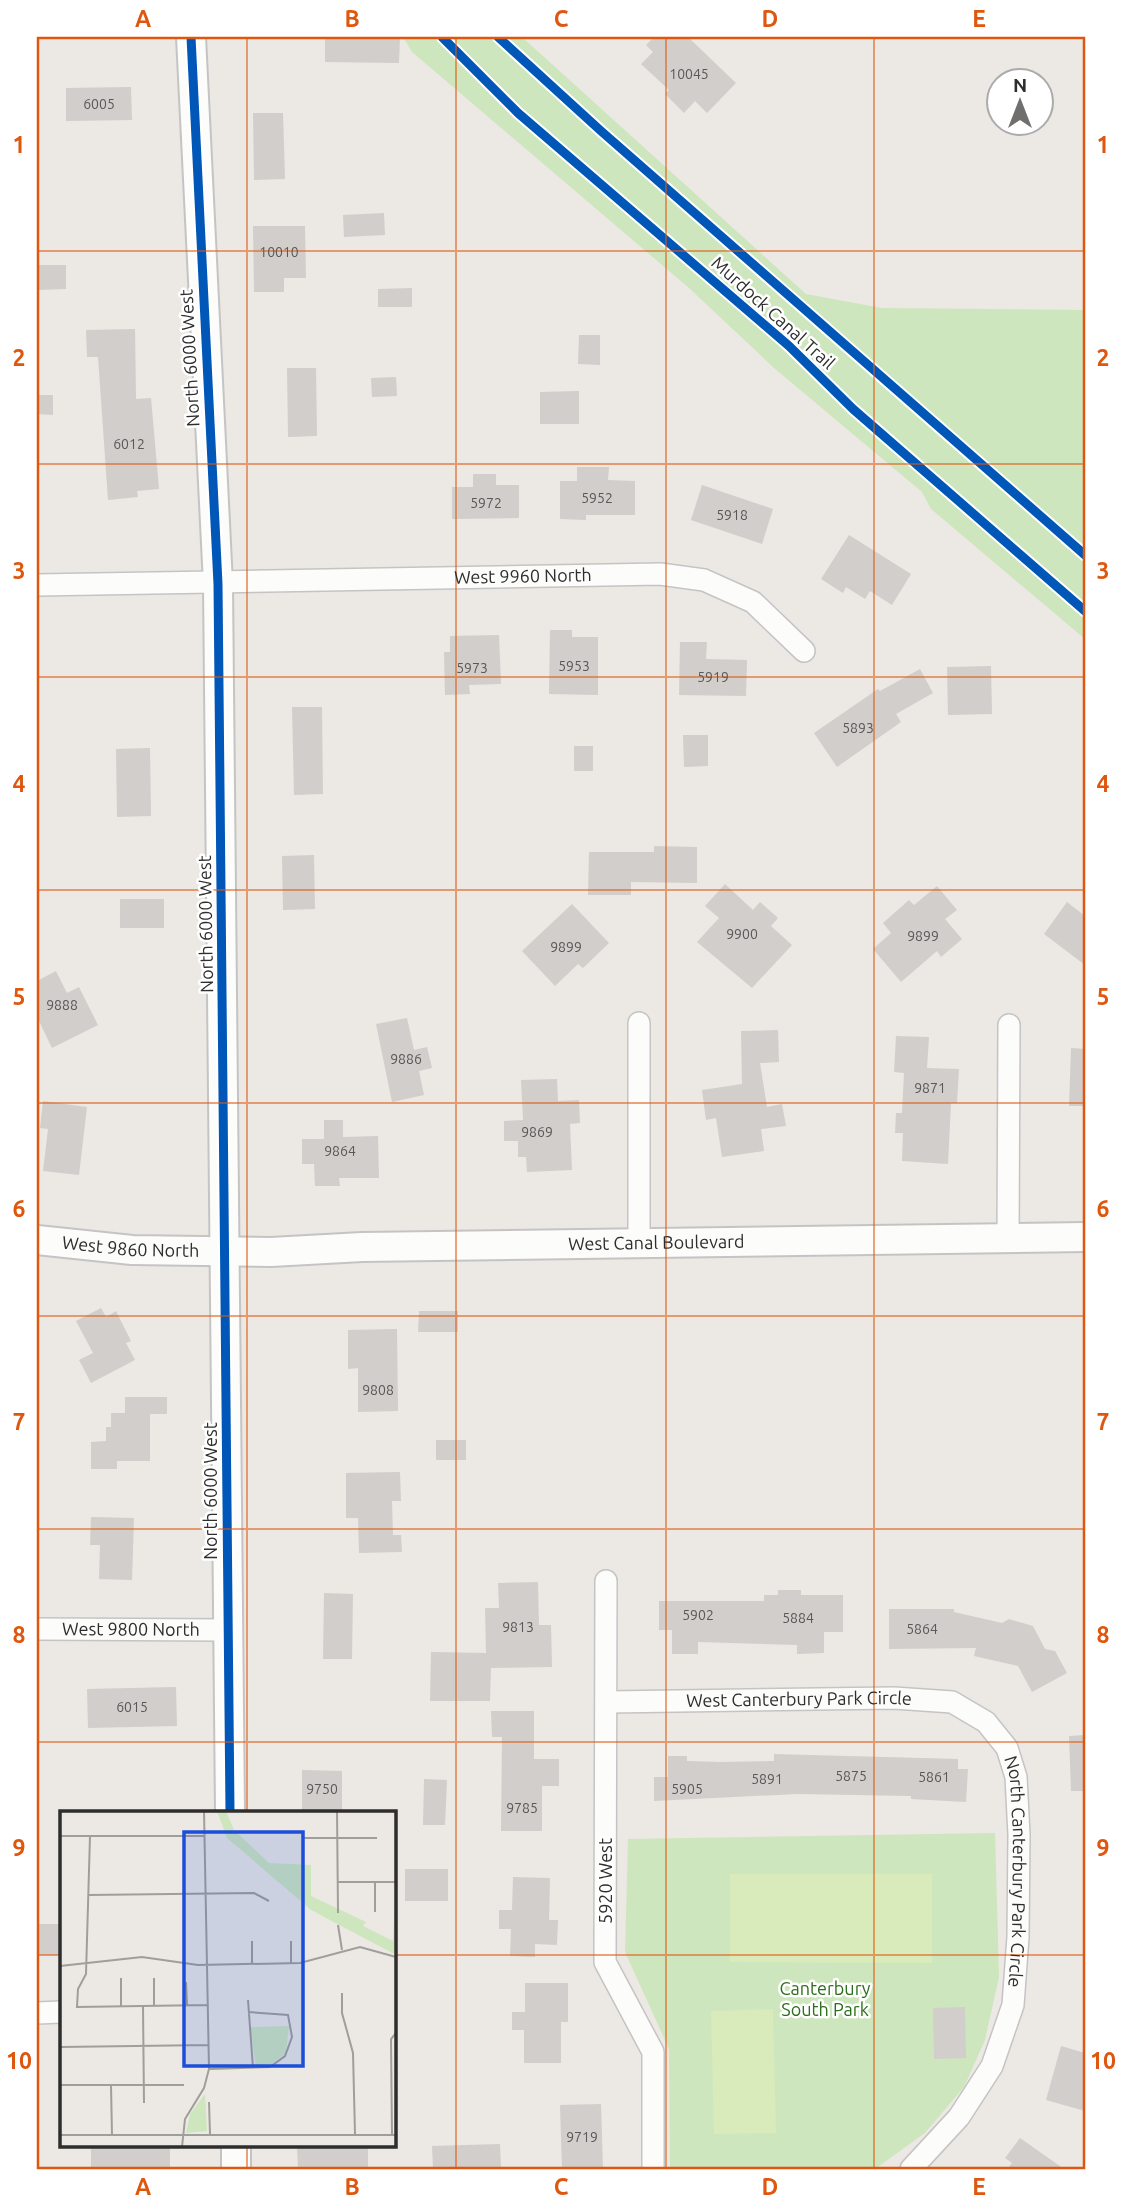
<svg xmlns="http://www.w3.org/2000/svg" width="1122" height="2206" font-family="Ubuntu,sans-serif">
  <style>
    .green { fill: #cee6be }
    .pitch { fill: #d9eabb }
    .building { fill: #d1cecb }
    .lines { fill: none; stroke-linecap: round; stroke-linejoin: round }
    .street-casing { stroke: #c5c4c5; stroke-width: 24 }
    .secondary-casing { stroke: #c5c4c5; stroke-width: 32 }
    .street { stroke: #fcfcfb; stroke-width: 21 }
    .secondary { stroke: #fcfcfb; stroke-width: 28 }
    .cycleway-casing { stroke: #fff; stroke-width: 13 }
    .cycleway { stroke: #0057b8; stroke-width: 9 }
    .grid { fill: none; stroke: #df570e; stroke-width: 2; stroke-opacity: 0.55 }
    .labels { text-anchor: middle; stroke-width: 5; stroke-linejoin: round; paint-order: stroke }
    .number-label { font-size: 14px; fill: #585857 }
    .street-label { font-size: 18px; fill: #2e2e2e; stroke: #fff }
    .park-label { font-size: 18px; fill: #2c6e1b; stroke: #fff }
    .inset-road { fill: none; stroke: #a09e9b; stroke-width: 2 }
    .view { fill: #1d4ed8; fill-opacity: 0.15; stroke: #1d4ed8; stroke-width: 3.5 }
    .inset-edge { fill: none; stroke: #2e2e2e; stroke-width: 3.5 }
    .neatline { fill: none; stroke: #df570e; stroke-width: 2.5 }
    .grid-label { font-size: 23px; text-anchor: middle; font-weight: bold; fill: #df570e }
  </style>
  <rect width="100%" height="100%" fill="#ece8e4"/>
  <path class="green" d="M403 37H522L806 294 882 308 1085 310V639L931 509 922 492 774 368 689 288 412 52Z
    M995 1833 999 1977 985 2040 964 2087 925 2133 875 2169H670L669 2049 625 1952 628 1839Z"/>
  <path class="pitch" d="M730 1874H932V1963L730 1962Z
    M773 2009 776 2133 714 2134 711 2011Z"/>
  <path class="building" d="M325 37H400L399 63 325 62Z
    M654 37H688L736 83 707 113 695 101 684 113 665 94 669 90 641 64 653 52 646 45Z
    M131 87 132 120 66 121V88Z
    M253 113H283L285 179 254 180Z
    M384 213 385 235 344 237 343 215Z
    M253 226H305L306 278H284V292H254Z
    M37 265H66V289L37 290Z
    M412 288V307H378V289Z
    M135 329 136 399 151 398 159 489 137 491 138 497 108 500 98 357H87L86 330Z
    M579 335H600V365L578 364Z
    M287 368H316L317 436 288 437Z
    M396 377 397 396 372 397 371 378Z
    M579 391V424H540V392Z
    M37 395H53V415L37 414Z
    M577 467H609L608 480 635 481V515H586V520L560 519V481H577Z
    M473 474H496V485H519V518L452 519V487H473Z
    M702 485 773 509 762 544 691 520Z
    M849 535 911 574 892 605 870 591 865 599 846 587 843 593 821 579Z
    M550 630H572V637H598V695L549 694Z
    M499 635 501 684 469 685 470 694 445 695 444 652H450V636Z
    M680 642H707L706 659 747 660 746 696 679 695Z
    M991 666 992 714 948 715 947 667Z
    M920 669 933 693 896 714 901 722 837 767 814 733 878 689 880 691Z
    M292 707H322L323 794 294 795Z
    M683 735H708V766L684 767Z
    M574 746H593V771H574Z
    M150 748 151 816 117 817 116 749Z
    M654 846 697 847V883L631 882V895H588L589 852H654Z
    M314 855 315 909 283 910 282 856Z
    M725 884 753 910 760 902 778 918 771 926 792 945 752 988 697 942 719 918 705 906Z
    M937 886 957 910 945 919 962 939 941 957 937 951 901 982 873 949 891 933 883 923 909 900 914 905Z
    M120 899H164V928H120Z
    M1067 902 1085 916V965L1044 934Z
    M572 904 609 943 583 968 578 964 555 986 522 951Z
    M56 971 67 993 79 987 98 1025 52 1048 37 1017V981Z
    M407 1018 414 1050 427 1047 432 1068 419 1071 424 1095 392 1102 376 1024Z
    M778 1030 779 1062 760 1063 767 1107 782 1104 786 1126 761 1129 764 1151 722 1157 716 1118 706 1120 702 1090 742 1084 741 1031Z
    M896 1036 929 1037 927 1068 959 1069 957 1103H951L948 1164 902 1161 903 1133H895L896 1113H902L904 1073 894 1072Z
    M1071 1048 1085 1049V1106H1069Z
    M557 1079 558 1101 579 1100 580 1123 570 1124 572 1170 527 1172 526 1157H518V1141H504V1121L523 1120 521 1080Z
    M43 1101 87 1107 79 1175 43 1171 48 1129 40 1128Z
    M324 1120H343V1137L378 1136 379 1178H339L340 1186H315L314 1164H302V1139H324Z
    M101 1308 106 1317 116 1311 131 1341 126 1343 135 1360 91 1383 79 1360 93 1353 76 1321Z
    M419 1311H458V1332H418Z
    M397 1329 398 1411 358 1412V1368L348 1369V1330Z
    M125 1397H167V1414H150V1461H117V1469H91V1442L106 1441V1427H111V1413H125Z
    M436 1440H466V1460H436Z
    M400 1472 401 1501H392L393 1535H401L402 1552 359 1553 358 1518H346V1473Z
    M91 1517 134 1518 132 1580 99 1579 100 1545H90Z
    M538 1582 539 1625H551L552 1667 491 1668 490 1701H430L431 1652 486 1653 485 1608H499L498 1583Z
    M778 1590H801V1595H843V1632H824V1653L797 1654V1645L698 1642V1654H672V1630H659V1601H764V1595H778Z
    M324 1593 353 1594 352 1659H323Z
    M889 1609H954V1612L1002 1623 1009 1619 1033 1626 1045 1649 1055 1651 1067 1673 1032 1692 1018 1666 974 1656 976 1648 889 1649Z
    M176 1687 177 1726 88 1728 87 1689Z
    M491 1711H534V1759H559V1786H542V1831H501L502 1737H492Z
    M1085 1735V1791H1071L1069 1736Z
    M774 1754 958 1759V1769H968L966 1802 911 1799V1796L797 1794 654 1801V1777H668V1756H687V1761L719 1762 774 1761Z
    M302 1770 342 1771V1812L302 1811Z
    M424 1779 447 1780 445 1825H423Z
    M405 1869H448V1901H405Z
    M513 1877 550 1878 549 1920H558L557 1945 535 1944V1957L510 1956 511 1929H499V1910H512Z
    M37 1924H61V1955H37Z
    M525 1983H568V2022H561V2063H524V2030H512V2012H525Z
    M965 2007 966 2058 934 2059 933 2008Z
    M1061 2046 1085 2053V2111L1046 2100Z
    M601 2104 603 2169H562L560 2105Z
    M1020 2138 1064 2169H1007L1012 2163 1005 2158Z
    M500 2144 501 2169H433L432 2146Z
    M91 2145H170V2169H91Z
    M368 2145V2169H298L297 2146Z"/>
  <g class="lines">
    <g class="street-casing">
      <g id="street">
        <path id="s1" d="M37 585 660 574 704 580 753 602 804 651"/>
        <path d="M1008 1240 1009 1025"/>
        <path d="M639 1242V1023"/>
        <path d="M606 1581 605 1962 653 2052V2169"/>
        <path id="s2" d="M37 1629 228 1630"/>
        <path id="s3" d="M608 1702 894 1698 952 1702 986 1722 1007 1748 1016 1777 1019 1835 1018 1937 1013 2005 992 2066 959 2117 911 2169"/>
        <path d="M37 2013 61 2012"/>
      </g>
    </g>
    <g class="secondary-casing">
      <g id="secondary">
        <path d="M191 37 218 584 230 1812"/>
        <path id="s4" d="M37 1240 132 1250 271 1252 362 1247 1085 1237"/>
        <path d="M236 2145V2169"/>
      </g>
    </g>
    <use href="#street" class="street"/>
    <use href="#secondary" class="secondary"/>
    <g class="cycleway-casing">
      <path id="cycleway" d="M191 37 218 584 230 1812
        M442 37 518 113 789 346 853 409 1085 611
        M498 37 601 131 1085 555"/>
    </g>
    <use href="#cycleway" class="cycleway"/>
  </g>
  <path class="grid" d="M247 37V1812M456 37V2169M666 37V2169M874 37V2169M37 251H1085M37 464H1085M37 677H1085M37 890H1085M37 1103H1085M37 1316H1085M37 1529H1085M37 1742H1085M37 1955H61M394 1955H1085M247 2145V2169"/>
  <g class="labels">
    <g class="number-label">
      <text x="689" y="79">10045</text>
      <text x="99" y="109">6005</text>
      <text x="279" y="257">10010</text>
      <text x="129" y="449">6012</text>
      <text x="597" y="503">5952</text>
      <text x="486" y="508">5972</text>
      <text x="732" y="520">5918</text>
      <text x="574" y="671">5953</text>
      <text x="472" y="673">5973</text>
      <text x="713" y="682">5919</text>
      <text x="858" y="733">5893</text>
      <text x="742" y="939">9900</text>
      <text x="923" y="941">9899</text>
      <text x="566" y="952">9899</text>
      <text x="62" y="1010">9888</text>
      <text x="406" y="1064">9886</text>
      <text x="930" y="1093">9871</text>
      <text x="537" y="1137">9869</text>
      <text x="340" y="1156">9864</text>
      <text x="378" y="1395">9808</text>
      <text x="698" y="1620">5902</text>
      <text x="798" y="1623">5884</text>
      <text x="518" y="1632">9813</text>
      <text x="922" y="1634">5864</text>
      <text x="132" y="1712">6015</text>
      <text x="851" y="1781">5875</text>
      <text x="934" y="1782">5861</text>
      <text x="767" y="1784">5891</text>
      <text x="322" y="1794">9750</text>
      <text x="687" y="1794">5905</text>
      <text x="522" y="1813">9785</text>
      <text x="582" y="2142">9719</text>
    </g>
    <g class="street-label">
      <text transform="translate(773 313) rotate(42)" y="6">Murdock Canal Trail</text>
      <text transform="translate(190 358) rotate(-93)" y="6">North 6000 West</text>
      <text dy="6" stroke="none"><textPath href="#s1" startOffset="486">West 9960 North</textPath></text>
      <text transform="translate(206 924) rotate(-91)" y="6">North 6000 West</text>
      <text dy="6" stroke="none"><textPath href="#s4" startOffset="620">West Canal Boulevard</textPath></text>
      <text dy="6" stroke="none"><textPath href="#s4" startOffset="94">West 9860 North</textPath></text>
      <text transform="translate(211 1491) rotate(-90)" y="6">North 6000 West</text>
      <text dy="6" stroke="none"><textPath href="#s2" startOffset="94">West 9800 North</textPath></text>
      <text dy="6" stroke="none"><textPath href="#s3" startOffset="191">West Canterbury Park Circle</textPath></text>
      <text dy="6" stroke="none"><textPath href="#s3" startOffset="542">North Canterbury Park Circle</textPath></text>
      <text transform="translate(606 1881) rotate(-90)" y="6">5920 West</text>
    </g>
    <g class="park-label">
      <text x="825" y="1995">Canterbury<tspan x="825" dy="21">South Park</tspan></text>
    </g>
  </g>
  <g transform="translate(60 1811)">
    <rect width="336" height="336" fill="#ece8e4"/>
    <path d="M157 0H166L174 19 209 52 251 54V85L306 111 303 115 333 130 336 73V144L251 99 167 27ZM229 215 226 242 212 253 196 255 190 216ZM145 283 147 320 126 322 130 303Z" fill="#cee6be"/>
    <path class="inset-road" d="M277 0 278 102M0 25H144M30 25 26 163 18 178 17 196 148 194M243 27H317M278 71H336M315 71V101M29 84 194 82 209 90M278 114 282 139M192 153V130M231 153V130M0 155 82 146 138 154 240 152 300 136 336 146M61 167V195M94 167V194M126 171 127 194M282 182V202L293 242 295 323M188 189 193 257M83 195 84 292M1 236 149 234M150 258 210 256 225 245 232 226 228 204 188 201M0 270V324M0 274H124M51 274 52 324M149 291 150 323M0 324H336M332 324 331 228 336 222M122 336 125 308 144 277 149 258 144 0"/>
    <path class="view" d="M124 21H243V255H124Z"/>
    <rect width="336" height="336" class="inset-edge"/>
  </g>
  <rect width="1122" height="2206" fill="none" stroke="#ffffff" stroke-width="77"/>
  <g transform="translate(1020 102)"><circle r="33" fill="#ffffff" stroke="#ababab" stroke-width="2"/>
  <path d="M0-5L12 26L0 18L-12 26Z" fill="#706f6e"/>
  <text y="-10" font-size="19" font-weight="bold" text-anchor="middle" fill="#2e2e2e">N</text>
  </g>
  <rect x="38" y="38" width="1046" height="2130" class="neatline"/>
  <g class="grid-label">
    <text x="143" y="27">A</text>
    <text x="352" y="27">B</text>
    <text x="561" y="27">C</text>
    <text x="770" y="27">D</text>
    <text x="979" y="27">E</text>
    <text x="19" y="153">1</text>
    <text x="1103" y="153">1</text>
    <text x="19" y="366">2</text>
    <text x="1103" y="366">2</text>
    <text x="19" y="579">3</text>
    <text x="1103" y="579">3</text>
    <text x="19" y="792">4</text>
    <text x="1103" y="792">4</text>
    <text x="19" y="1005">5</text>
    <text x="1103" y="1005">5</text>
    <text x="19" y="1217">6</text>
    <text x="1103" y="1217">6</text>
    <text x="19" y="1430">7</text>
    <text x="1103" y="1430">7</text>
    <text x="19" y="1643">8</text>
    <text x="1103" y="1643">8</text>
    <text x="19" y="1856">9</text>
    <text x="1103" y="1856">9</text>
    <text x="19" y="2069">10</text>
    <text x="1103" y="2069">10</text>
    <text x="143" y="2195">A</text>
    <text x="352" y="2195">B</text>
    <text x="561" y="2195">C</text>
    <text x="770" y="2195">D</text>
    <text x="979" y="2195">E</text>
  </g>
</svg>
